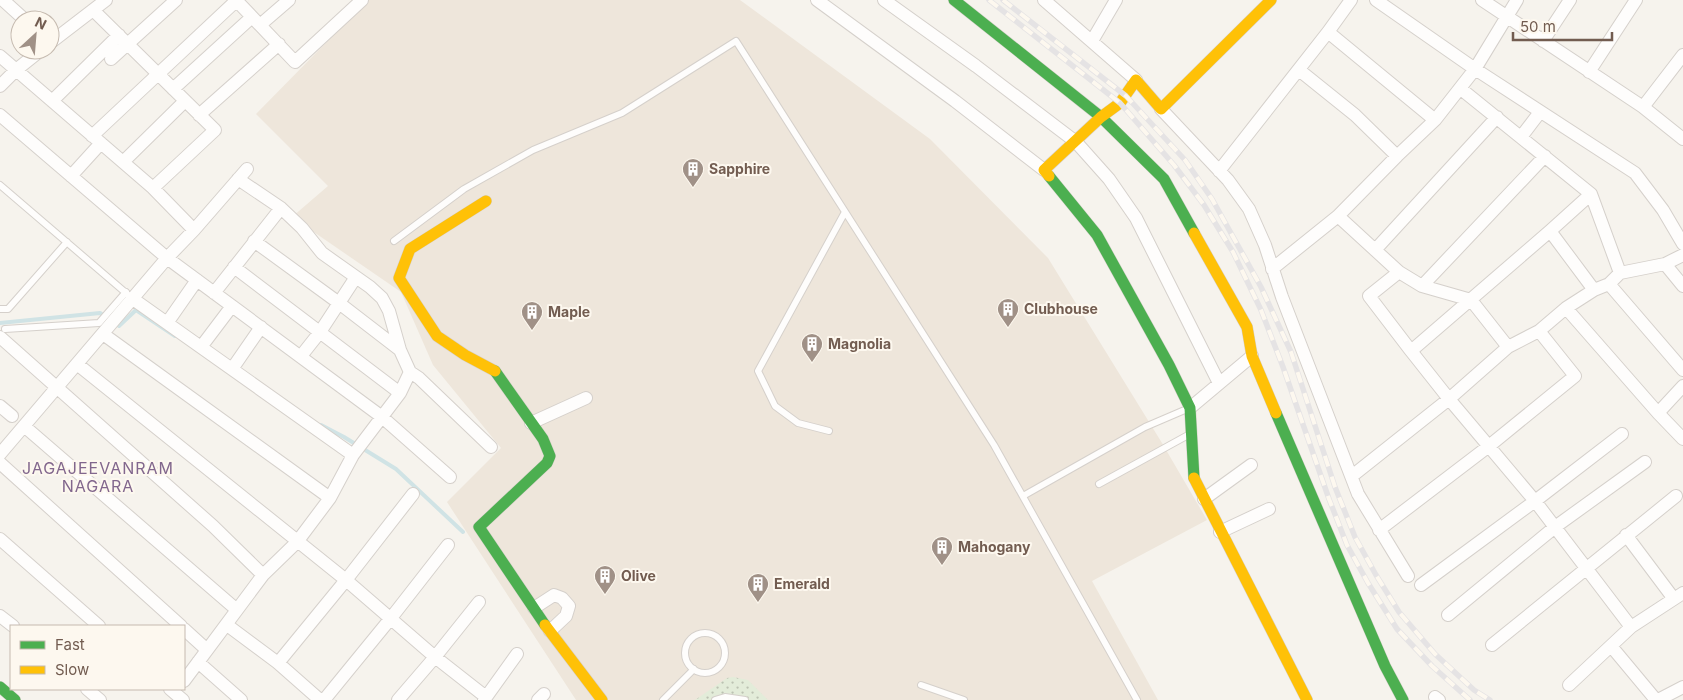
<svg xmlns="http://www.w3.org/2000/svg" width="1683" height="700" font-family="Inter,sans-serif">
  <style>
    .residential { fill: #eee6db }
    .park { fill: url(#park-dots) }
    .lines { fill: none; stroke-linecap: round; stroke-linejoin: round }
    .stream { stroke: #d0e3e5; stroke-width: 4 }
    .lane-casing { stroke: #d5d0cb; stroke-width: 8 }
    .street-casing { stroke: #d5d0cb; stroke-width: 14 }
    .fast-casing { stroke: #d6d0cb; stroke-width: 12 }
    .slow-casing { stroke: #d6d0cb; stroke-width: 12 }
    .lane { stroke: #fefdfc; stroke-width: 6 }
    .street { stroke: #fefdfc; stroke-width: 12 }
    .fast { stroke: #4caf50; stroke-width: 11 }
    .slow { stroke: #ffc107; stroke-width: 11 }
    .rail-casing { stroke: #e5e3e4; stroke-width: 5.5 }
    .rail { stroke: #fdf8ef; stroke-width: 4; stroke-dasharray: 11; stroke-linecap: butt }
    .labels { text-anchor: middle; stroke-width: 4; stroke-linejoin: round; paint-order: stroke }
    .poi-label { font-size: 14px; font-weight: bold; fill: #725c50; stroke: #fdf8ef; text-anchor: start }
    .quarter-label { font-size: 16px; letter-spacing: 1px; fill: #82678d; stroke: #fdf8ef }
  </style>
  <defs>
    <pattern id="park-dots" width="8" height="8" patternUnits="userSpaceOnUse" patternTransform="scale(1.25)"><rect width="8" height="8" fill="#e3ecd9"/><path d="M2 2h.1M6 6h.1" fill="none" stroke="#bcc2b2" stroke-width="1.8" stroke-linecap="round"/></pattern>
  </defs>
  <rect width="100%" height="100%" fill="#f6f3ed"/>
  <path class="residential" d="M368 0H740L930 139 1048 258 1162 443 1207 520 1092 581 1158 700H576L447 502 501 448 433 365 401 292 292 217 328 186 256 114Z"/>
  <path class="park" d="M733 677 748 680 768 700H695L727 678Z"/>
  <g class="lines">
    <path class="stream" d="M114 322 119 326 136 310 175 336
      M0 323 100 313 106 317
      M321 425 344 437 396 469 463 532"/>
    <g class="lane-casing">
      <path id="lane" d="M0 185 133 299
        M394 241 464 189 533 150 622 113 736 41 994 445 1137 700
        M0 309H8L67 242
        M5 329 99 323 126 292
        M829 431 798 423 775 406 758 371 845 212
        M1099 484 1190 434
        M1023 496 1145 427 1187 409
        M685 653a20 20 0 1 1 40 0a20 20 0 1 1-40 0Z
        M921 685 964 700
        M663 700 694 669
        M715 700 725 697 745 700"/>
    </g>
    <g class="street-casing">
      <path id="street" d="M3 0 25 20
        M236 0 295 62 362 0
        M817 0 955 101 1044 170
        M884 0 976 66 1076 142 1109 179 1136 218 1219 383
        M1044 0 1136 80
        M1376 0 1475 69 1635 173 1663 210 1683 244
        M1482 0 1643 107 1683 139
        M93 10 215 130 153 188
        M260 25 289 0
        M1328 32 1435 120
        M1092 41 1116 0
        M1543 41 1570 0
        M50 43 106 0
        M0 56 153 188 194 230
        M111 59 176 0
        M1299 70 1355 115 1397 156
        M1589 72 1636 0
        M0 86 16 70 41 50
        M173 89 252 17
        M1461 89 1591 194 1620 273
        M52 101 119 35
        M1643 107 1683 55
        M1161 109 1228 180 1249 209 1265 245 1282 297 1358 494 1408 576
        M0 115 167 258 382 417 450 477
        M199 115 279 44
        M92 136 237 0
        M1521 137 1540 112
        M123 162 185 101
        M1219 171 1328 32 1351 0
        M71 176 101 143
        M238 179 281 208 302 228 322 253 370 287 382 298 389 311 400 350 410 372 400 393
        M1591 194 1550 231 1411 351 1449 399 1535 501 1631 627
        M1338 216 1399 272 1422 286 1471 300 1508 347
        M1550 231 1594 290
        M254 241 339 303 400 350
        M1375 250 1497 117
        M1665 264 1683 286
        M1272 269 1338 216 1397 156 1435 120 1475 69 1517 0
        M1399 272 1369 296 1411 351
        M1609 284 1683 370
        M1422 286 1545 156
        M214 293 281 208
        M133 299 353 455
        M1566 308 1658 413 1683 439
        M167 323 197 280
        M103 334 330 498
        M0 337 213 526 263 575
        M201 347 232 306
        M301 356 320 332 356 277
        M77 364 346 580 435 657 486 697
        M232 369 261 327
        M410 372 419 378 491 447
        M0 406 12 416
        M1190 408 1252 356
        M1658 413 1683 386
        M531 423 586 398
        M24 426 237 610
        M0 454 167 258 194 230 247 169
        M0 463 181 626
        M1352 476 1449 399 1508 347 1539 331 1566 308 1594 290 1609 284 1620 273 1665 264 1683 255
        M1204 499 1251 465
        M1379 530 1489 446 1575 376 1539 331
        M1220 532 1269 509
        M1626 535 1674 599
        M0 539 99 626
        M1421 585 1535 501 1622 434
        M534 608 554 595 562 598 569 606 566 616 550 631
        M1448 615 1555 527 1645 462
        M0 616 13 626
        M227 625 278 663 320 700
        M184 629 207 650
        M1492 645 1676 496
        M1611 646 1656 700
        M198 662 241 700
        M278 663 346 580 413 494
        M184 681 263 575 297 542 330 498 353 455 400 393 234 267
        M1569 685 1631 627 1683 593
        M87 689 100 700
        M170 689 183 700
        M1435 697 1439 700
        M324 700 391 618 448 545
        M398 700 435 657 479 602
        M484 700 517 654
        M538 700 544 694
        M1658 700 1683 687"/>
    </g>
    <g class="fast-casing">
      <path id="fast" d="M954 0 1101 117 1164 179 1194 233
        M1049 176 1097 235 1169 365 1190 408 1194 478
        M495 371 543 439 550 456 547 463 479 527 545 625
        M1276 413 1385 666 1403 700
        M0 687 15 700"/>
    </g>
    <g class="slow-casing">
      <path id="slow" d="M1049 176 1044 170 1101 117 1120 103 1136 80 1161 109 1271 0
        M486 201 410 249 399 278 437 336 465 355 495 371
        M1194 233 1247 327 1252 356 1276 413
        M1194 478 1307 700
        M545 625 602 700"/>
    </g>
    <use href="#lane" class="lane"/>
    <use href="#street" class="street"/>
    <use href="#fast" class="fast"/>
    <use href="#slow" class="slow"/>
    <g class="rail-casing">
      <path id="rail" d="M989 0 1120 103 1174 165 1204 205 1233 252 1261 310 1283 367 1329 499 1347 545 1368 583 1397 629 1432 666 1470 700
        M1003 0 1126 96 1185 160 1212 199 1261 287 1291 352 1335 487 1355 537 1376 575 1399 612 1435 654 1474 690 1490 700"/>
    </g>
    <use href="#rail" class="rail"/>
  </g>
  <defs>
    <g id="building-pin" transform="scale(1.125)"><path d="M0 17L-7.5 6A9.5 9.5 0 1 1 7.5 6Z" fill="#a09187" stroke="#fdf8ef"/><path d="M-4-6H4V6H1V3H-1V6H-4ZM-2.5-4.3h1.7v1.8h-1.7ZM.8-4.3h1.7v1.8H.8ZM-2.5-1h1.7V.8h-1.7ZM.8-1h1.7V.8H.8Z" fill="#fff"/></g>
  </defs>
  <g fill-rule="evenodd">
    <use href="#building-pin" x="693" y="169"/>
    <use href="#building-pin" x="1008" y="309"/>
    <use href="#building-pin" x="532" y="312"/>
    <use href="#building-pin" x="812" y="344"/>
    <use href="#building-pin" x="942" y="547"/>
    <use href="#building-pin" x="605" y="576"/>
    <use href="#building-pin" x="758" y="584"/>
  </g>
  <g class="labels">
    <g class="poi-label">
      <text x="709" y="174">Sapphire</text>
      <text x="1024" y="314">Clubhouse</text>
      <text x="548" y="317">Maple</text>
      <text x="828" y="349">Magnolia</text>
      <text x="958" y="552">Mahogany</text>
      <text x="621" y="581">Olive</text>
      <text x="774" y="589">Emerald</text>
    </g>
    <g class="quarter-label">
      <text x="98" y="474">JAGAJEEVANRAM<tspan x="98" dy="18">NAGARA</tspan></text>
    </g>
  </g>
  <rect x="10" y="625" width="175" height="65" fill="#fdf8ef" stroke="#c5baaf"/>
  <rect x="20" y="641" width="25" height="8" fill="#4caf50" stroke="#c5baaf"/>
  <text x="55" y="650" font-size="15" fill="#725c50">Fast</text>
  <rect x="20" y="666" width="25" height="8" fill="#ffc107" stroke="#c5baaf"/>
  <text x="55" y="675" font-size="15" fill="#725c50">Slow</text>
  <g transform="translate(35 35) rotate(26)"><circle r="24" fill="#fdf8ef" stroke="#c5baaf"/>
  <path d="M0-4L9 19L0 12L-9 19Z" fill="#a09187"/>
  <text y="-8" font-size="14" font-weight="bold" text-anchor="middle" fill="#725c50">N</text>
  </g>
  <path d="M1513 32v8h99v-8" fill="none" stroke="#725c50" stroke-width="2.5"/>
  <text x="1520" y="32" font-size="15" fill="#725c50" stroke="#fdf8ef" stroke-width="4" paint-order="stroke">50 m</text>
</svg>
